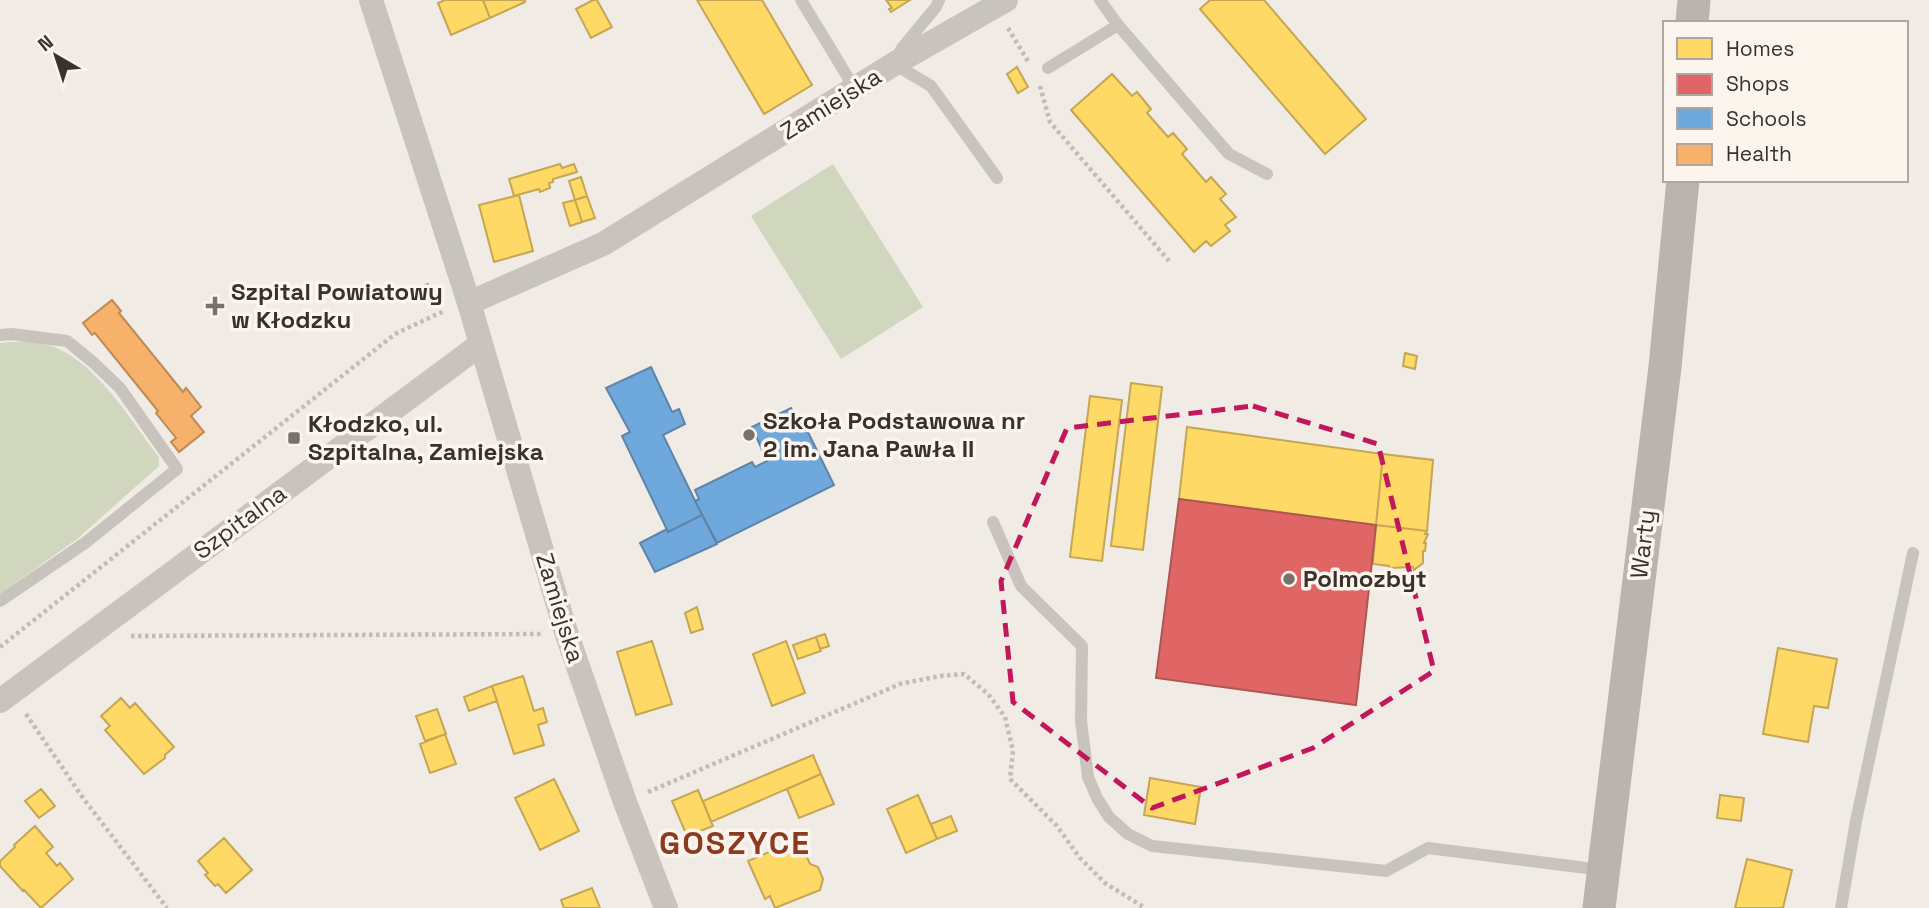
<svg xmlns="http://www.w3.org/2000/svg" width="1929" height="908" font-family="'Space Grotesk',sans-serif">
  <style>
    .green { fill: #d1d6bf }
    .homes { fill: #ffd966; stroke: #c4a654; stroke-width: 2 }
    .shops { fill: #e06666; stroke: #ae5654; stroke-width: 2 }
    .schools { fill: #6fa8dc; stroke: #5f84a7; stroke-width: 2 }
    .health { fill: #f6b26b; stroke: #be8b58; stroke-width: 2 }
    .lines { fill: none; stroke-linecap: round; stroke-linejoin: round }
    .path { stroke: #c2bbb6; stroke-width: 4.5; stroke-dasharray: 3.5 3.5; stroke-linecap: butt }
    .lane { stroke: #c9c3be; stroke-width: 12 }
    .street { stroke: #c9c3be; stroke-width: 24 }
    .secondary { stroke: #bab3ae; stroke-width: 33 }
    .marked { fill: none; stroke: #c2185b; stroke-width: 5; stroke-dasharray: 14 9; stroke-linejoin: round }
    .poi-dot { fill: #7a716c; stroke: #fbf5ee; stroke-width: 2.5 }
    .labels { text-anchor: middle; stroke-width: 7; stroke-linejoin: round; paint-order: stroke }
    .street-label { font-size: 24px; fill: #3b302b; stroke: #fbf5ee }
    .poi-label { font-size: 24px; font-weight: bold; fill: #3b302b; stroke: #fbf5ee; text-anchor: start }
    .district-label { font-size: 32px; font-weight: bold; letter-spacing: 2px; fill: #8c3b22; stroke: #fbf5ee }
  </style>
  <rect width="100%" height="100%" fill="#f0ebe5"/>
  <path class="green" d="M833 164 923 307 841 359 751 216Z
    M9 342C18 342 28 341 37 342 91 351 128 417 159 457V466L77 539 0 594V343Z"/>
  <path class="homes" d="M445 0H483L490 18 451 35 438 3Z
    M483 0H525V2L490 18Z
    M593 0H597L612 27 591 38 576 9Z
    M697 0H762L812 85 764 114Z
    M886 0H910L891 12 889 9 892 8Z
    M1210 0H1264L1366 119 1325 154 1200 9Z
    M1017 67 1028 87 1018 93 1007 74Z
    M1112 74 1132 96 1137 92 1151 109 1147 113 1168 137 1173 133 1187 149 1182 154 1206 182 1211 177 1226 194 1220 199 1236 217 1225 225 1230 231 1211 246 1206 241 1194 252 1071 110Z
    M560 164 562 168 574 164 577 172 553 179V182L549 183 550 188 540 192 539 189 514 196 509 179Z
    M581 177 587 196 575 200 569 181Z
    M519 195 533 251 494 262 479 205Z
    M587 196 595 218 582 222 575 200Z
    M575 200 582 222 570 226 563 203Z
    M1405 353 1417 356 1415 369 1403 366Z
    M1131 383 1162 387 1143 550 1111 546Z
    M1090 396 1122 400 1102 561 1070 557Z
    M1187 427 1383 454 1376 525 1179 499Z
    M1383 454 1433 460 1427 531 1376 525Z
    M1376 525 1427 531 1425 534H1428L1424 543H1426L1425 551H1423V563L1414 570 1413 567 1389 568V566L1373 564Z
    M697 607 703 629 691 633 685 613Z
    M825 634 829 646 820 649 816 637Z
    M816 637 821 651 798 659 793 645Z
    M652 641 672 704 636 715 617 652Z
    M786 641 805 693 772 706 753 654Z
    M1778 648 1837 659 1828 708 1814 706 1808 742 1763 734Z
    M523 676 534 711 543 708 547 722 538 725 544 745 514 754 492 686Z
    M492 686 497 701 469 711 464 697Z
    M121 698 130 708 135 703 174 747 165 755V758L144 774 105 730 110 726 101 716Z
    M437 709 446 734 425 741 416 716Z
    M445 734 456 764 430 773 420 744Z
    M813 755 821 774 711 822 703 801Z
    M821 774 834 804 799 818 787 789Z
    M1150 778 1201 787 1195 824 1144 815Z
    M554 779 579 831 540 850 515 798Z
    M41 789 55 806 39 818 25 801Z
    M698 790 713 826 687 836 672 801Z
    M918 795 937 839 906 853 887 809Z
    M1720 795 1744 798 1741 821 1717 818Z
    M951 816 957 831 937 839 931 824Z
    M35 826 53 847 46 853 57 866 60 863 73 879 41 908 24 890 23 891 0 866V861L15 847 14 845Z
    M805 837 808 844 805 853 810 864 818 867 823 879 820 890 775 908 770 896 765 899 748 861Z
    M224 838 252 870 226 893 218 884 215 886 205 875 208 873 198 861Z
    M1747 859 1792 870 1783 908H1735Z
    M592 888 600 908H564L561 900Z"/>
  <path class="shops" d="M1179 499 1376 525 1356 705 1156 678Z"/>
  <path class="schools" d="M651 367 672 412 679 409 685 424 663 435 702 515 668 532 622 436 630 432 606 388Z
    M791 408 798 423 803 422 834 485 717 543 695 501 699 499 695 490 752 462 755 467 767 461 752 427Z
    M702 515 717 544 655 572 640 543 667 529 668 532Z"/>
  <path class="health" d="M428 284 431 294 414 299 411 290Z
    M112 300 121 311 119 313 183 392 186 388 201 407 191 416 204 432 179 452 171 442 176 438 156 413 158 411 95 333 92 335 83 323Z"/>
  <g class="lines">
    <path class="path" d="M1008 28 1029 63
      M1040 86 1050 122 1169 261
      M131 636 542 634
      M0 647 395 334 444 311
      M26 714 83 798 167 908
      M648 792 900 684 940 676 964 674 988 694 1005 717 1013 751 1010 779 1057 826 1080 858 1105 883 1145 908"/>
    <path class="lane" d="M801 0 855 89
      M939 0 936 7 902 48 894 64 931 86 997 178
      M1100 0 1118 25 1229 154 1267 174
      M1048 68 1118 25
      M0 335 12 334 67 341 94 363 120 388 177 469 85 543 0 601
      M993 522 1021 586 1082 646 1081 721 1088 777 1097 798 1109 817 1128 834 1152 846 1386 871 1428 848 1602 870
      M1841 908 1856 821 1913 553"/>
    <path class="street" d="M371 0 469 303 565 629 625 802 666 908
      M469 303 603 244 894 64 1006 0
      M0 701 481 344"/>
    <path class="secondary" d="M1692 23 1694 0
      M1599 908 1665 367 1683 180"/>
  </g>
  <path class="marked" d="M1253 406 1378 444 1434 671 1313 748 1152 808 1013 702 1001 581 1067 428Z"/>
  <g class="poi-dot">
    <path d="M211.5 295.5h7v7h7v7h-7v7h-7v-7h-7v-7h7z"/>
    <circle cx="749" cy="435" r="7"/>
    <rect x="287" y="431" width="14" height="14" rx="3.5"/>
    <circle cx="1289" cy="579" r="7"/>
  </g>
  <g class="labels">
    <g class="street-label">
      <text transform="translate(831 104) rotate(-32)" y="8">Zamiejska</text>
      <text transform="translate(240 522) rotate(-36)" y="8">Szpitalna</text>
      <text transform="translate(1643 544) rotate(-83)" y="8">Warty</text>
      <text transform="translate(560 608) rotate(73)" y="8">Zamiejska</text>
    </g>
    <g class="poi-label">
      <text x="231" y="300">Szpital Powiatowy<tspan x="231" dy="28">w Kłodzku</tspan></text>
      <text x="763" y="429">Szkoła Podstawowa nr<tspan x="763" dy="28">2 im. Jana Pawła II</tspan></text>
      <text x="308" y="432">Kłodzko, ul.<tspan x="308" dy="28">Szpitalna, Zamiejska</tspan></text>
      <text x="1303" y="587">Polmozbyt</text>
    </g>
    <g class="district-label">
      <text x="735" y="854">GOSZYCE</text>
    </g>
  </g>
  <rect x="1663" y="21" width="245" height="161" fill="#fbf5ee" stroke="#aea6a0" stroke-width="2"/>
  <rect x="1677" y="38" width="35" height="21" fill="#ffd966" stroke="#aea6a0" stroke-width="2"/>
  <text x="1726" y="56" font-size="21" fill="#3b302b">Homes</text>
  <rect x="1677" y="74" width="35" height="21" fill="#e06666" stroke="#aea6a0" stroke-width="2"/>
  <text x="1726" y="91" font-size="21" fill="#3b302b">Shops</text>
  <rect x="1677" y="108" width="35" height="21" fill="#6fa8dc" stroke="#aea6a0" stroke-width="2"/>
  <text x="1726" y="126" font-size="21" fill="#3b302b">Schools</text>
  <rect x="1677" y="144" width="35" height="21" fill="#f6b26b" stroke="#aea6a0" stroke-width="2"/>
  <text x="1726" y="161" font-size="21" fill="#3b302b">Health</text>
  <g transform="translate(56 56) rotate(321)" stroke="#fbf5ee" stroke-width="5" paint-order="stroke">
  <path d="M0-5L12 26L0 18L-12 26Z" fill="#3b302b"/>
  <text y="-10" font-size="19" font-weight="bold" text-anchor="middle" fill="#3b302b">N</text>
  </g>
</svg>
